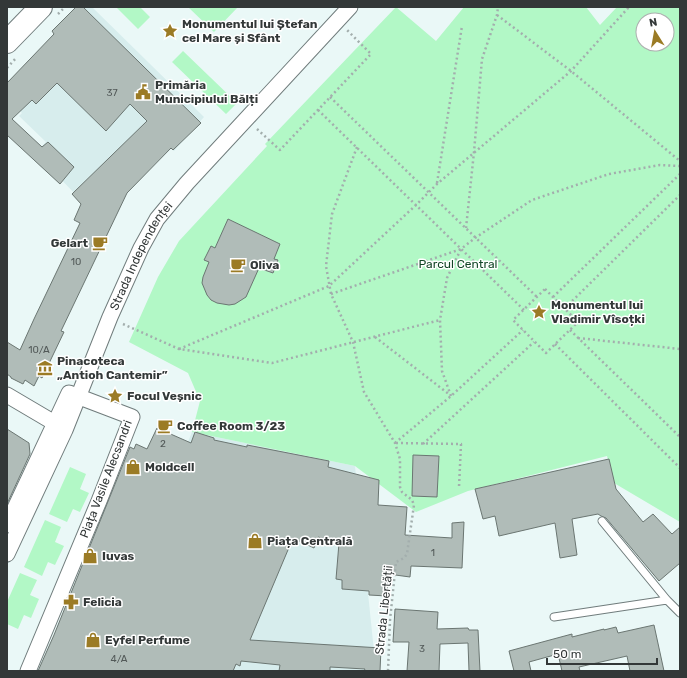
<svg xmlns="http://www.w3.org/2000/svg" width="687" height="678" font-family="Rubik,sans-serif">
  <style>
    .built { fill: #d7eded }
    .green { fill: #b2f8c6; fill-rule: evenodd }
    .building { fill: #b0bcb8; stroke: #6b7672 }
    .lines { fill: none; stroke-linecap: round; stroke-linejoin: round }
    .lane-casing { stroke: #707c7c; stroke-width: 9 }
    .street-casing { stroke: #707c7c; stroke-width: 17 }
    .primary-casing { stroke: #707c7c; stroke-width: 24 }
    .path { stroke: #a3aead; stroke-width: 2.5; stroke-dasharray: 2 3; stroke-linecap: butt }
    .lane { stroke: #fff; stroke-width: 7 }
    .street { stroke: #fff; stroke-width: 15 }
    .primary { stroke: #fff; stroke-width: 22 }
    .labels { text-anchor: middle; stroke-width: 3; stroke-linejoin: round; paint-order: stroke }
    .number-label { font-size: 10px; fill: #525958 }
    .poi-label { font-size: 12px; font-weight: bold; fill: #333838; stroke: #fff; text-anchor: start }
    .street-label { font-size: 12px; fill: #333838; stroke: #fff }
    .park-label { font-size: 12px; fill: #124727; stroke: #fff }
  </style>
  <rect width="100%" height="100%" fill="#eaf8f7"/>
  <path class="built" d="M78 7H92L204 117 174 151 171 148 85 204 41 159 37 151 46 142 19 116 22 113 7 98V87L55 34Z
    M192 432 355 466 376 671H134L117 615Z"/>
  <path class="green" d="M116 7H140L150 17 138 29Z
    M188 7H238L214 32Z
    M396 7 436 41 464 7H586L600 25 617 7H680V522L614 483 607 456 468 491 416 512 355 466 192 432 200 401 188 373 129 342 158 277 179 241 267 146 265 144ZM643 20H667V44H643Z
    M183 51 237 103 226 114 172 62Z
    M70 467 86 474 80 489 89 493 80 512 73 509 67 522 49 514Z
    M45 520 61 527 55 542 64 546 55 565 48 562 42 576 24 567Z
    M20 573 37 580 30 595 39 599 31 618 24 615 18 629 7 624V602Z"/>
  <path class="building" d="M76 7H83L201 123 173 150 171 148 127 193 61 331 64 332 42 378 39 376 34 386 25 380 23 384 11 378V377L7 374V342L20 350 34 319 80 223 74 220 81 204 72 194 147 121 130 104 106 131 57 83 36 104 32 100 12 119 42 147 48 142 74 167 60 184 7 135V83L54 34 52 31Z
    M228 219 280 244 274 259 278 260 273 273 259 268 246 297 235 304 229 305 217 303 211 300 207 295 202 283 203 277 209 262 204 260 211 246 215 248Z
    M157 428 191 443 195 432 214 438V440L247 447V445L329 461 328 467 379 480 378 505 407 507 405 535 452 538V523L464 522 462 568 411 566 410 577 388 574 387 596 369 595V591L342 589V580L336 579 339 543 318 537 314 548 293 538 250 640 381 648 380 671H364L365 669 330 667V671H279L280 665 241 661 240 666 236 664 233 671H38L54 635 130 447 134 449 136 444 147 449Z
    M7 429 29 443 30 454 7 504Z
    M413 455 439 456 437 497 412 496Z
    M609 459 616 489 643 522 653 514 672 534 680 527V563L659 581 606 518 601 516 598 514 572 519 577 555 560 558 555 523 499 536 495 516 483 519 475 489Z
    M395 609 438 612 437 629 468 628 469 630H478L480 671H469L468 643 440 644 439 671H407L409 642H393Z
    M654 625 664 671H630L627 656 579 667 580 671H562L558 654 529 662 531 671H514L509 651 572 634V637L604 629V630L616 627 618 633Z"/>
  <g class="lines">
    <g class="lane-casing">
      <path id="lane" d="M602 521 667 600 680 613
        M554 617 667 600"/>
    </g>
    <g class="street-casing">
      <g id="street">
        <path d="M7 395 63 428"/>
        <path d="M7 525 69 393 132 417 99 501 28 671"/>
        <path id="s1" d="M7 554 65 430 110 317 141 248 157 219 187 183 350 7"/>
      </g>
    </g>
    <g class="primary-casing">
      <path id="primary" d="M7 42 41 7"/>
    </g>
    <path class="path" d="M58 14 65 7
      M497 15 571 71 680 161
      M7 68 16 58
      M330 97 537 297
      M318 110 524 310
      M257 129 280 150 371 54 347 30
      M357 147 332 214 326 266 331 294 353 342 364 392 395 443 400 459V487L402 492 412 500 414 505 407 554 404 558 396 562 390 620 388 671
      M437 183 462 26
      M466 228 474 152 482 59 497 15 498 7
      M545 289 578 322 546 353 513 320Z
      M331 294 461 249
      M553 297 680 174
      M565 308 680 195
      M123 324 179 349 272 363 440 320
      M570 330 680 437
      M375 337 450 395
      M578 338 680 349
      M555 344 680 468
      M179 349 329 286 416 205 437 184 571 71 629 7
      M451 396 442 371 440 320 447 278 461 249 475 238 532 200 609 174 660 165 680 166
      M395 443 451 396 523 330
      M396 443 461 444 459 487
      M423 444 534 342"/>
    <use href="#lane" class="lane"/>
    <use href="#street" class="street"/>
    <use href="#primary" class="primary"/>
  </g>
  <defs>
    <g id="sight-bare" transform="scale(1.2)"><path d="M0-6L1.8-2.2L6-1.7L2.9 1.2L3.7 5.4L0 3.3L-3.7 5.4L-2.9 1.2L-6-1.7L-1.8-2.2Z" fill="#9b7b25" stroke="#fff" stroke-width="2.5" paint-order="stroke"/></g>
    <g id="civic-bare" transform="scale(1.2)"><path d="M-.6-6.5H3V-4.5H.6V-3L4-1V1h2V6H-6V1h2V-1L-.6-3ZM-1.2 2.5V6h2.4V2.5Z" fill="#9b7b25" stroke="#fff" stroke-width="2.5" paint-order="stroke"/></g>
    <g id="cafe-bare" transform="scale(1.2)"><path d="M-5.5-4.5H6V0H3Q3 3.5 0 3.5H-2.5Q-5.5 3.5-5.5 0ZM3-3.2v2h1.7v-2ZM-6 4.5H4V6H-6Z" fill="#9b7b25" stroke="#fff" stroke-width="2.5" paint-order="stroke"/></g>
    <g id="museum-bare" transform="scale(1.2)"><path d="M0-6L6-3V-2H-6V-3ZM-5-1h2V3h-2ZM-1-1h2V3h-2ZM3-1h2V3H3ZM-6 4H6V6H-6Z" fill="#9b7b25" stroke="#fff" stroke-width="2.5" paint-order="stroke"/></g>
    <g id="shop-bare" transform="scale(1.2)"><path d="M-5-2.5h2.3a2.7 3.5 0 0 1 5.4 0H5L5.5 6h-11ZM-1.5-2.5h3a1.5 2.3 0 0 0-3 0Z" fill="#9b7b25" stroke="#fff" stroke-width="2.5" paint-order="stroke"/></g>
    <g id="pharmacy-bare" transform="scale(1.2)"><path d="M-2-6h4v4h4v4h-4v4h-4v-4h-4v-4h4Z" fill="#9b7b25" stroke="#fff" stroke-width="2.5" paint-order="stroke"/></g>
  </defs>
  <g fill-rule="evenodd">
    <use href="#sight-bare" x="170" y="31"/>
    <use href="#civic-bare" x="143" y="92"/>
    <use href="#cafe-bare" x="100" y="243"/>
    <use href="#cafe-bare" x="238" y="265"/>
    <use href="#sight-bare" x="539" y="312"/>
    <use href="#museum-bare" x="45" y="368"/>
    <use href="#sight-bare" x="115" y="396"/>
    <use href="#cafe-bare" x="165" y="426"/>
    <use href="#shop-bare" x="133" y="467"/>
    <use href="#shop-bare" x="255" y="541"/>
    <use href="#shop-bare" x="90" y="556"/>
    <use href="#pharmacy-bare" x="71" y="602"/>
    <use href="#shop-bare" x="93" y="640"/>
  </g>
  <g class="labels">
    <g class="number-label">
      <text x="112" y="96">37</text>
      <text x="76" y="265">10</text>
      <text x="39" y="353">10/A</text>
      <text x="163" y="447">2</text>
      <text x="433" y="556">1</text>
      <text x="422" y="652">3</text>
      <text x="119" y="662">4/A</text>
    </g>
    <g class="poi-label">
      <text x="182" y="28">Monumentul lui Ștefan<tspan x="182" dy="14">cel Mare și Sfânt</tspan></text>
      <text x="155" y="89">Primăria<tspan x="155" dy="14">Municipiului Bălți</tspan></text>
      <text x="88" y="247" text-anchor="end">Gelart</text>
      <text x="250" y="269">Oliva</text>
      <text x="551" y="309">Monumentul lui<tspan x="551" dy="14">Vladimir Vîsoțki</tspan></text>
      <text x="57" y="365">Pinacoteca<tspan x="57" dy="14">„Antioh Cantemir”</tspan></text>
      <text x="127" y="400">Focul Veșnic</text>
      <text x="177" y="430">Coffee Room 3/23</text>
      <text x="145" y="471">Moldcell</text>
      <text x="267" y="545">Piața Centrală</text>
      <text x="102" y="560">Iuvas</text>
      <text x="83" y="606">Felicia</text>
      <text x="105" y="644">Eyfel Perfume</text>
    </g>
    <g class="street-label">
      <text dy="4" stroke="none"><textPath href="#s1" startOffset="327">Strada Independenței</textPath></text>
      <text transform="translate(106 479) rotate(-69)" y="4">Piața Vasile Alecsandri</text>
      <text transform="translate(384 610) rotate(-84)" y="4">Strada Libertății</text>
    </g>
    <g class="park-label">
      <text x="458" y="268">Parcul Central</text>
    </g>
  </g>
  <rect width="687" height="678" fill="none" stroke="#333838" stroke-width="16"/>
  <g transform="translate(655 32) rotate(349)"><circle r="19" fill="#ffffff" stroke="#adafaf"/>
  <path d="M0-3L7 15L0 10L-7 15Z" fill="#9b7b25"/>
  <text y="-6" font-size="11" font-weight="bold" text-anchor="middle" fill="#333838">N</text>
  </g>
  <path d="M547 658v6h110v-6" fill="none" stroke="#333838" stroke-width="2"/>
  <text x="553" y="658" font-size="12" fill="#333838" stroke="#ffffff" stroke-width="3" paint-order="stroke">50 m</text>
</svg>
